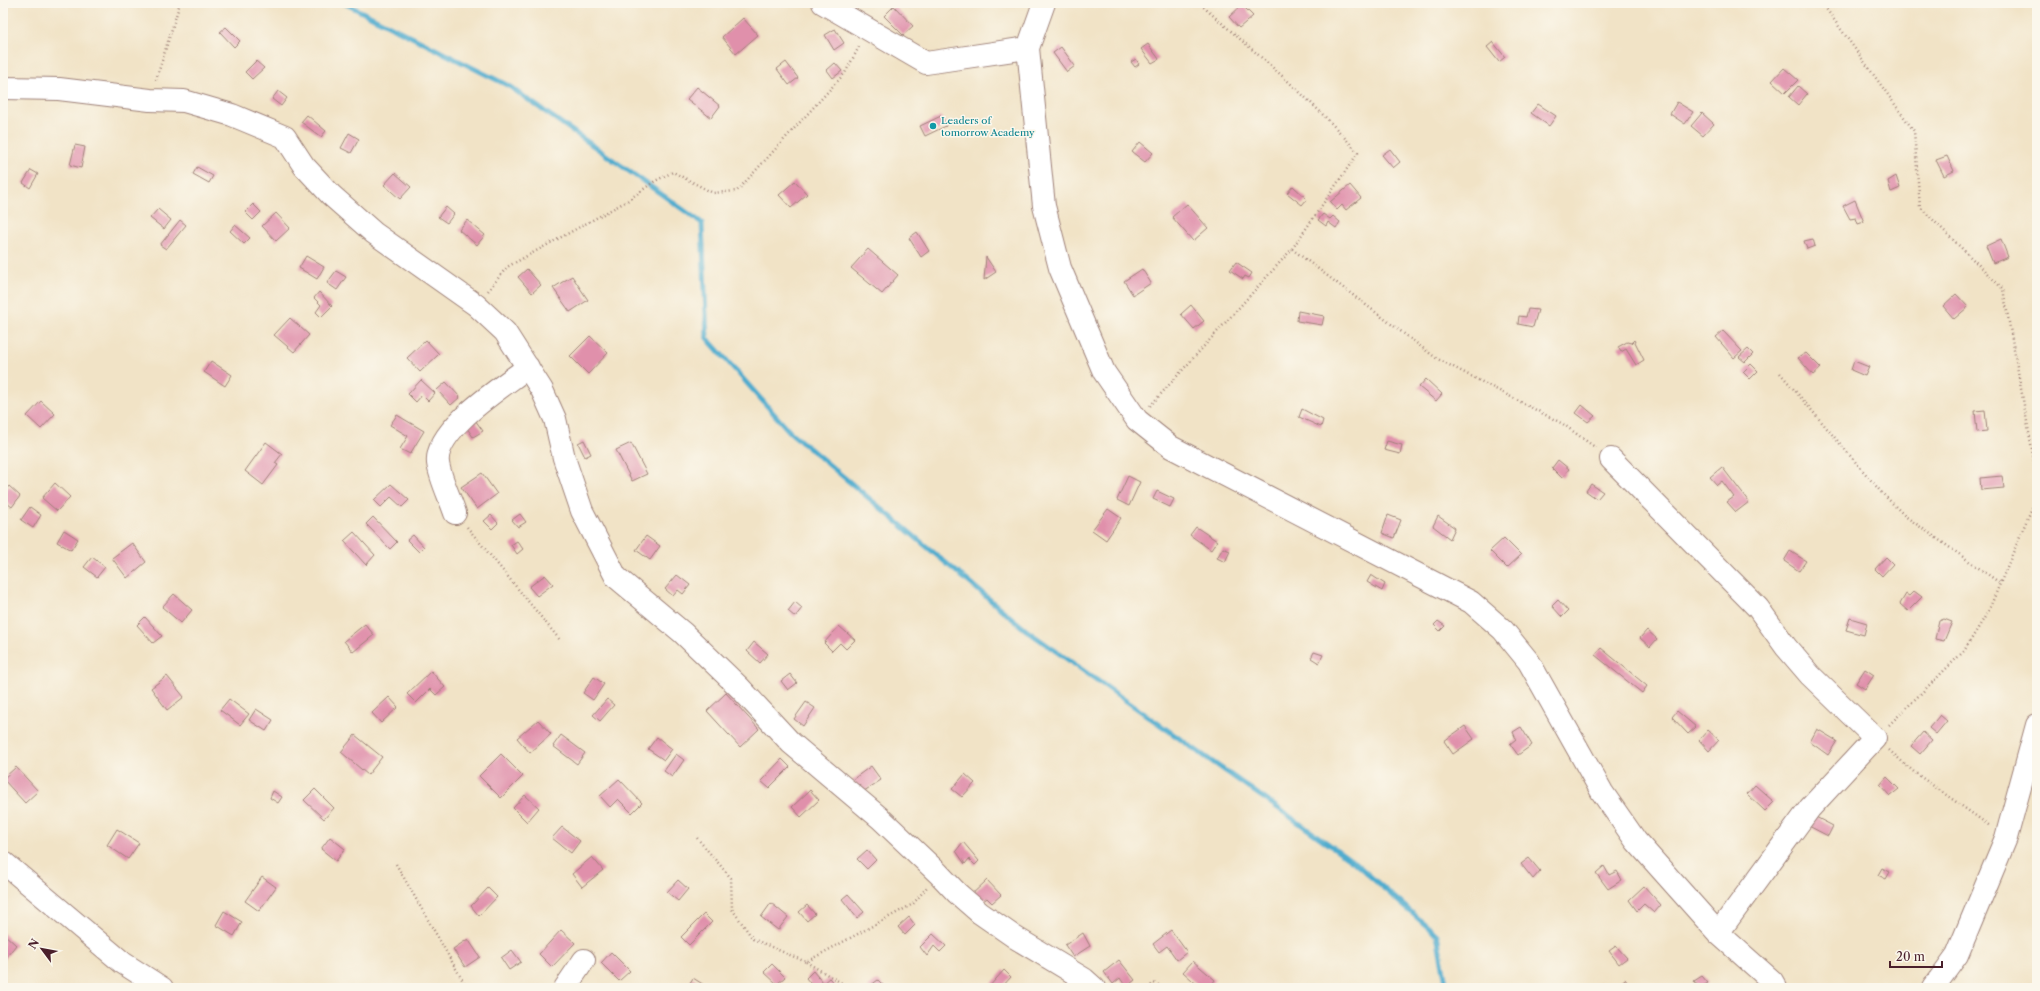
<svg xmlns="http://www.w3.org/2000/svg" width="2040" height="991" font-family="'Libre Caslon Text',serif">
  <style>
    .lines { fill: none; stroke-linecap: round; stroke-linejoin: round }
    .stream { stroke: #50acce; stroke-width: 5 }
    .building { fill: #e090ab }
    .minor-casing { stroke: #9e8178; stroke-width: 24 }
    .path { stroke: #9e8178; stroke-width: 2.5; stroke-dasharray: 1 3; stroke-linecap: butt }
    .minor { stroke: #fff; stroke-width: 22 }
    .culture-dot { fill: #0f9aa8; stroke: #fbf7ec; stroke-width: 1.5 }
    .labels { text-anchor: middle; stroke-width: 3; stroke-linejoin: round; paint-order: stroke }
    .culture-label { font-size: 10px; fill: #0d838f; stroke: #fbf7ec; text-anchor: start }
  </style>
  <rect width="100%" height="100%" fill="#fbf7ec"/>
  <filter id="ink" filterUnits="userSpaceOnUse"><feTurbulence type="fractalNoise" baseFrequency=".025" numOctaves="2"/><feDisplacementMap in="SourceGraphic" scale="8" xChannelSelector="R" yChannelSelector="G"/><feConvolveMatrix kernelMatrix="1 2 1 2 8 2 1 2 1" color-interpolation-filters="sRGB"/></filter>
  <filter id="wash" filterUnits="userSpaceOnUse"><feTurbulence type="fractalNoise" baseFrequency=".012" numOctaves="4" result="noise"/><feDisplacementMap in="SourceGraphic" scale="16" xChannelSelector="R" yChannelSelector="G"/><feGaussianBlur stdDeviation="0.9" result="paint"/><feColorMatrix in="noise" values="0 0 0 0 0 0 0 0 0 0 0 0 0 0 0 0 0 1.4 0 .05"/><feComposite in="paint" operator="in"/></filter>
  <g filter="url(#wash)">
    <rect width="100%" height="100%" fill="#f1e3c6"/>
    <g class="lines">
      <path class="stream" d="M344 3 509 86 702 223 707 338 790 432 1026 630 1354 862 1437 935 1447 988"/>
    </g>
    <g id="blocks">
      <path class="building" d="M1738 3H1751L1740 7Z
        M1242 5 1253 16 1239 28 1229 17Z
        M894 6 913 26 903 35 884 16Z
        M743 18 758 35 736 54 722 37Z
        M226 27 240 41 234 47 220 32Z
        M835 29 844 43 834 50 825 35Z
        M1493 42 1505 57 1499 62 1487 47Z
        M1148 44 1159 59 1152 63 1141 49Z
        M1061 47 1075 66 1067 72 1053 53Z
        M1136 59 1139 64 1135 67 1131 62Z
        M256 61 264 68 252 79 245 72Z
        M786 62 798 78 789 85 777 69Z
        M835 63 842 71 833 78 827 70Z
        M1784 68 1798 80 1785 93 1772 81Z
        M1798 86 1807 94 1798 105 1789 97Z
        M697 87 720 106 711 118 687 99Z
        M278 91 287 98 281 106 272 99Z
        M1677 102 1693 112 1685 124 1670 114Z
        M1538 104 1556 116 1549 126 1531 113Z
        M1702 113 1714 124 1703 136 1691 126Z
        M307 115 326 131 321 137 301 122Z
        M941 116 946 126 925 136 920 126Z
        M349 133 359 139 351 153 341 148Z
        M1140 142 1153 153 1145 162 1132 152Z
        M75 145 85 147 81 168 70 165Z
        M1390 149 1400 162 1393 168 1382 155Z
        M1947 156 1954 171 1944 176 1936 160Z
        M197 167 213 176 209 183 193 174Z
        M31 170 38 174 30 188 23 183Z
        M395 173 411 187 400 199 384 185Z
        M1896 176 1900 188 1891 192 1888 181Z
        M795 181 807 194 791 208 779 195Z
        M1350 185 1361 198 1346 210 1342 205 1337 210 1330 202Z
        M1293 186 1307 199 1302 205 1287 193Z
        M1855 200 1864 222 1858 224 1856 218 1850 219 1843 206Z
        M253 204 261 212 253 220 245 212Z
        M1187 204 1208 228 1193 241 1172 217Z
        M446 207 454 214 447 223 438 217Z
        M158 209 171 220 164 229 150 218Z
        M276 213 290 228 276 241 262 226Z
        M1323 214 1330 219 1333 216 1340 222 1336 228 1328 222 1326 226 1318 220Z
        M180 220 186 225 166 249 160 245Z
        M467 220 485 235 477 245 459 230Z
        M235 225 250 238 244 244 230 231Z
        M917 232 929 251 921 257 909 238Z
        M1813 239 1815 246 1807 249 1804 241Z
        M2001 239 2008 257 1993 263 1986 246Z
        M868 249 898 275 882 294 851 268Z
        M306 256 324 267 317 279 299 268Z
        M986 257 996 272 984 280Z
        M1236 262 1252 273 1249 278 1245 276 1243 279 1230 270Z
        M527 269 541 285 532 293 518 277Z
        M1142 269 1151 283 1133 295 1124 281Z
        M336 271 346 277 337 290 327 283Z
        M572 276 588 300 570 312 553 288Z
        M319 292 332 306 321 317 316 312 321 305 314 298Z
        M1956 294 1968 307 1954 319 1943 306Z
        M1191 305 1204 321 1194 329 1181 314Z
        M1528 309 1538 310 1533 327 1518 324 1519 316 1526 317Z
        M1298 311 1324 316 1322 325 1297 321Z
        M290 318 309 335 294 352 274 335Z
        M1723 331 1742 351 1734 358 1716 337Z
        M590 336 608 353 588 374 570 356Z
        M426 340 439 354 420 372 407 358Z
        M1634 340 1644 360 1636 365 1626 349 1621 352 1618 347 1627 342 1631 343Z
        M1748 349 1753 354 1745 362 1739 357Z
        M1806 353 1821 368 1813 375 1798 358Z
        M211 361 232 375 225 386 204 372Z
        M1854 361 1869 367 1865 376 1851 370Z
        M1751 364 1758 371 1750 379 1743 372Z
        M1426 379 1442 394 1436 401 1419 387Z
        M421 380 435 393 428 401 422 395 416 402 408 394Z
        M446 382 460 397 451 405 437 390Z
        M41 401 55 414 41 429 27 416Z
        M1582 405 1595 416 1588 422 1576 413Z
        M1302 409 1323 420 1321 427 1299 417Z
        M1985 410 1987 431 1977 432 1975 411Z
        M470 413 483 431 473 437 461 419Z
        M397 415 424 431 410 454 400 449 408 436 390 425Z
        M584 440 591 454 585 457 578 443Z
        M1387 441 1402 445 1400 454 1384 450Z
        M266 442 282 454 275 463 278 465 263 485 245 471Z
        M631 443 647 474 632 481 616 450Z
        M1558 460 1569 469 1562 478 1552 468Z
        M1722 467 1749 502 1736 512 1727 502 1734 497 1722 481 1717 485 1710 477Z
        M482 473 497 494 477 509 461 487Z
        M1128 476 1140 482 1129 506 1117 500Z
        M2002 476 2004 488 1981 490 1980 478Z
        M55 483 70 497 57 511 42 498Z
        M391 484 409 500 402 507 391 497 381 507 374 500Z
        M1591 484 1603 492 1597 499 1586 491Z
        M9 486 20 496 12 507 3 500V493Z
        M1157 491 1174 499 1170 507 1153 499Z
        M30 507 41 515 33 528 21 520Z
        M1108 509 1121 518 1106 540 1092 530Z
        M520 514 526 522 518 527 512 520Z
        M491 515 498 523 492 529 484 521Z
        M1388 515 1401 520 1394 538 1382 533Z
        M1438 516 1455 528 1450 539 1433 526Z
        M373 517 397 542 390 549 366 524Z
        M1196 527 1217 541 1211 550 1190 535Z
        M64 530 78 539 71 550 57 542Z
        M354 532 375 555 366 565 344 541Z
        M413 535 424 547 419 552 407 540Z
        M646 536 660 546 650 560 636 550Z
        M1504 538 1521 555 1507 568 1490 551Z
        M517 541 523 549 517 554 511 545Z
        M132 543 146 562 127 578 112 558Z
        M1223 548 1230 551 1225 562 1217 558Z
        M1790 551 1806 561 1799 571 1784 561Z
        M92 557 105 567 97 577 84 567Z
        M1886 557 1893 564 1882 576 1875 569Z
        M545 575 553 584 537 596 529 587Z
        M677 575 690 585 683 594 678 590 673 596 665 589Z
        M1371 575 1385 584 1382 591 1367 582Z
        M1914 591 1922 597 1908 611 1900 604 1906 594 1909 596Z
        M174 594 192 610 181 623 162 607Z
        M1558 600 1568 611 1562 617 1552 606Z
        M795 602 802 608 795 617 788 611Z
        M145 617 162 636 153 643 137 625Z
        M1850 618 1867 623 1864 635 1846 630Z
        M1944 619 1952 622 1944 641 1935 639 1939 621Z
        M1438 621 1445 626 1440 631 1434 625Z
        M365 624 374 635 353 652 344 641Z
        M839 626 855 640 846 649 840 643 832 651 824 643Z
        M1647 630 1657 639 1650 647 1640 638Z
        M754 642 768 654 760 663 747 651Z
        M1601 648 1647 686 1642 693 1595 655Z
        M1314 652 1323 655 1319 663 1311 658Z
        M1865 669 1874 675 1865 689 1856 683Z
        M431 671 445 687 436 695 430 689 416 703 407 694Z
        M790 674 797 683 788 690 781 681Z
        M167 676 184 697 167 710 151 688Z
        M594 677 604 684 593 700 583 693Z
        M726 693 759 729 740 747 707 711Z
        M389 697 398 707 381 723 372 713Z
        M229 699 249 714 240 725 220 710Z
        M607 699 614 705 600 721 593 715Z
        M806 702 815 708 803 726 794 719Z
        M256 709 273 720 266 731 249 720Z
        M1677 711 1696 727 1688 734 1672 717Z
        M1940 715 1947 721 1936 734 1929 728Z
        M538 720 551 734 530 753 517 738Z
        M1465 726 1474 739 1453 754 1444 741Z
        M1521 727 1532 745 1518 755 1510 744 1516 739 1513 732Z
        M1817 729 1837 741 1828 755 1810 742Z
        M1708 730 1719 740 1709 751 1699 740Z
        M1923 732 1932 740 1920 754 1911 746Z
        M355 735 382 757 368 775 341 752Z
        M561 735 585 753 577 764 553 746Z
        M657 737 672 749 664 760 648 749Z
        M501 754 523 776 501 798 479 776Z
        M676 754 684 760 672 777 664 771Z
        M782 759 790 767 769 788 761 781Z
        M871 766 881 780 861 793 852 780Z
        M16 767 38 791 25 803 3 779Z
        M965 774 975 783 962 797 952 789Z
        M1887 777 1899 789 1890 796 1880 785Z
        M619 779 642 803 632 813 618 799 610 807 600 796Z
        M1755 785 1774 802 1765 811 1747 794Z
        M315 789 334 808 324 819 304 800Z
        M810 790 819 800 801 817 792 807Z
        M273 791 282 797 278 803 270 798Z
        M525 795 539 808 527 822 513 808Z
        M1812 815 1833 826 1828 836 1805 824Z
        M562 827 580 841 571 853 552 838Z
        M117 829 139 843 128 859 107 845Z
        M330 837 345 849 336 861 321 849Z
        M963 842 979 861 975 865 969 859 965 864 956 851Z
        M867 850 876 860 867 869 857 859Z
        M592 857 603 870 582 887 572 874Z
        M1529 858 1540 871 1533 879 1521 864Z
        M1604 866 1609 875 1617 871 1622 880 1608 889 1596 873Z
        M1882 868 1890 872 1886 879 1878 875Z
        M262 877 276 887 259 911 245 901Z
        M678 880 688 889 678 901 667 892Z
        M987 880 1001 895 992 903 987 898 976 907 968 898Z
        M1644 886 1661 905 1654 913 1644 904 1637 911 1629 900Z
        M488 888 497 897 479 916 471 906Z
        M848 894 864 912 857 918 842 899Z
        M771 903 788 917 778 930 761 917Z
        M807 905 815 914 807 921 799 912Z
        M224 911 242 922 234 936 216 925Z
        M704 914 712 922 689 945 681 937Z
        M909 917 915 925 905 935 898 927Z
        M561 930 575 943 552 967 539 954Z
        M1171 930 1187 952 1177 960 1167 946 1159 952 1153 944Z
        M3 933 16 945 4 960 3 959Z
        M1083 933 1090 946 1073 957 1065 945Z
        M933 934 946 946 940 952 934 946 927 956 920 947Z
        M468 939 480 957 465 967 453 949Z
        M1616 946 1627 958 1619 964 1609 951Z
        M512 950 521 962 509 970 501 958Z
        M611 952 630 971 619 981 601 963Z
        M1119 960 1135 980 1126 987 1120 978 1113 984 1104 972Z
        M1193 961 1215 980 1209 988H1201L1183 972Z
        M772 964 785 977 777 984 764 972Z
        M1004 970 1011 977 1001 988H988Z
        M813 971 823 983 829 978 838 988H814L806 978Z
        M1702 976 1708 983 1699 988 1694 981Z
        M693 978 709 988H691L688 986Z
        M1625 979 1631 988H1614Z
        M878 980 886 988H867Z
        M1602 983 1608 988H1597Z"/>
    </g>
  </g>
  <g filter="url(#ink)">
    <use href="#blocks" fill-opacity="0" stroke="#9e8178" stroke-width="1"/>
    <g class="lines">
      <g class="minor-casing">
        <path id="minor" d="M823 3 926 63 1028 48
          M1044 3 1028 48 1044 206 1060 268 1104 372 1137 420 1171 447 1471 602 1503 630 1529 662 1602 792 1636 841 1718 933 1772 981 1776 988
          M3 88 59 89 150 100 184 101 232 115 285 137 304 166 331 195 374 233 476 305 505 332 542 390 555 419 564 458 582 511 616 577 683 633 740 688 791 743 880 818 938 873 957 893 980 913 1016 938 1084 979 1094 988
          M1611 459 1758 608 1786 647 1810 675 1875 738 1810 808 1718 933
          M455 513C450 498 440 478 438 463 434 429 504 386 528 367
          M3 862 123 963 162 988
          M565 988 584 960
          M1933 988 1957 955 2006 838 2037 725"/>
      </g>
      <path class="path" d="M1822 3 1914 131 1920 207 2003 289 2037 477
        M156 80 180 3
        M1292 249 1436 358 1563 424 1596 448
        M488 291 507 267 627 201 655 181 673 172 713 193 737 191 845 73 859 47
        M1780 373 1881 492 1905 516 2000 583
        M1150 406 1292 249 1358 153C1311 97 1254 52 1199 3
        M467 527 560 640
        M1889 725 1964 651 1988 612 2037 496
        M1889 750 1914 772 1990 826
        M697 838 731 878 732 909 753 939 806 962 913 904 927 887
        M396 864 467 988
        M806 962 850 988
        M1148 988 1154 983 1165 988"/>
      <use href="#minor" class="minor"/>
    </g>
  </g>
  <circle class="culture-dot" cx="933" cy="126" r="4"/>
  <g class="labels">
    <g class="culture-label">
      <text x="941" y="124">Leaders of<tspan x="941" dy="12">tomorrow Academy</tspan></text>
    </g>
  </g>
  <rect width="2040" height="991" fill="none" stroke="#fbf7ec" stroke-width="16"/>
  <g transform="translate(42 949) rotate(302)" stroke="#fbf7ec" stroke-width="3" paint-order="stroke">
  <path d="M0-3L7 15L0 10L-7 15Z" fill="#4a1f2b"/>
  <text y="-6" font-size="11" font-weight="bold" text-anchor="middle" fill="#4a1f2b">N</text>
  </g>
  <path d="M1890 961v6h52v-6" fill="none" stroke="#4a1f2b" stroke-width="2"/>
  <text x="1896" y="961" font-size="12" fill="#4a1f2b" stroke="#fbf7ec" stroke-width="3" paint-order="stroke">20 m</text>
</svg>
